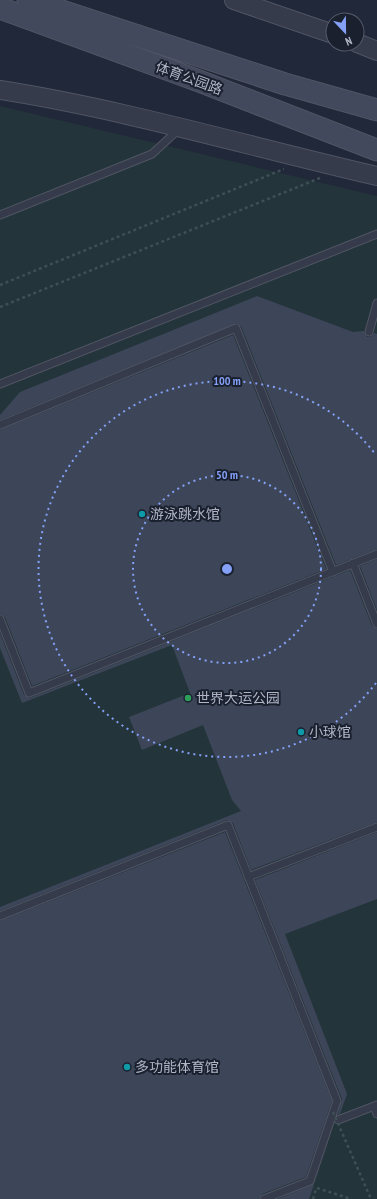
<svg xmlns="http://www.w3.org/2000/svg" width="377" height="1199" font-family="'PT Sans Narrow','Noto Sans SC',sans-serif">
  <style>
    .pitch { fill: #23343a }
    .building { fill: #3d4659 }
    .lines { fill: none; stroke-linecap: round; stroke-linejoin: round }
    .service-casing { stroke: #505564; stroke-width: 9 }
    .tertiary-casing { stroke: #505564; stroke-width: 20 }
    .secondary-casing { stroke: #505564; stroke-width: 23 }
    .path { stroke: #3e5055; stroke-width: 2.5; stroke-dasharray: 3 3; stroke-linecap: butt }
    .service { stroke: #353b4a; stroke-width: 7 }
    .tertiary { stroke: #353b4a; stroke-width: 18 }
    .secondary { stroke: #43495d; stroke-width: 21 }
    .path-bridge { stroke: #3e5055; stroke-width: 2.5; stroke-dasharray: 3 3; stroke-linecap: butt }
    .ring { fill: none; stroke: #84a0f7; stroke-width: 2; stroke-dasharray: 2 4 }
    .culture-dot { fill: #0f9aa8; stroke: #1a202e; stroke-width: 1.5 }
    .leisure-dot { fill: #2e9e5b; stroke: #1a202e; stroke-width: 1.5 }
    .labels { text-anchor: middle; stroke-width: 4; stroke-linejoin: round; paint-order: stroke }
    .street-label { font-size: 14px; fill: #b0b5c6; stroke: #1a202e }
    .poi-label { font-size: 14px; fill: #b0b5c6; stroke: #1a202e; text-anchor: start }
    .centre { fill: #84a0f7; stroke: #1a202e; stroke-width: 2 }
    .ring-label { font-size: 12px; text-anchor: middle; font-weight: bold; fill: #84a0f7; stroke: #1a202e; stroke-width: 4; stroke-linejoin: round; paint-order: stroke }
  </style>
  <rect width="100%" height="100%" fill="#212839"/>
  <path class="pitch" d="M0 106 377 196V1199H0Z"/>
  <path class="building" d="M257 296 353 332 364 331 367 337H371L374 333 377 334V549L336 565 241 326 237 323 0 420V415L20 392Z
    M233 335 326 569 32 686 5 617 0 614V430Z
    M377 559V610L360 566Z
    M350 570 372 626 377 629V822L251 870 233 823 227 820 0 911V907L241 811 232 800 203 725 142 750 129 717 190 693 172 645 22 703 0 648V633L24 695 30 698Z
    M225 832 332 1101 306 1177 262 1194 259 1199H0V921Z
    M377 832V899L285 934 347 1094 340 1114 338 1115 342 1099 255 880Z
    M335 1124 309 1199H278L314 1184Z"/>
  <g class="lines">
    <g class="service-casing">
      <path id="service" d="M0 215 152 154 179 129
        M369 332 377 303
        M0 384 377 234
        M0 425 236 328 333 572
        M353 563 377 624
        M0 619 29 693 377 554
        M248 877 377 827
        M0 916 228 825 337 1101 310 1181 264 1199
        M374 1106 377 1114
        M338 1120 377 1105"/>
    </g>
    <g class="tertiary-casing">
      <path id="tertiary" d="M234 0 333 34
        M357 43 377 51
        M0 90C127 110 251 147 377 176"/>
    </g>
    <g class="secondary-casing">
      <path id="secondary" d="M28 0 285 84 377 110
        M0 8 199 81 377 150"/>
    </g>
    <path class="path" d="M0 285 284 169
      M0 307 320 178
      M317 1188 351 1199
      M313 1199 316 1189"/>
    <use href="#service" class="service"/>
    <use href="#tertiary" class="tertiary"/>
    <use href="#secondary" class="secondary"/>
    <path class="path-bridge" d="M333 1112 371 1199"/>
  </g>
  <g class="ring">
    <circle cx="227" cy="569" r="94"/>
    <path d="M376 683A188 188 0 1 1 376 455"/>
  </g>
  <g class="culture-dot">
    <circle cx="142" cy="514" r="4"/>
    <circle cx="301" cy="732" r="4"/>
    <circle cx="127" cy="1067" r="4"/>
  </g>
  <circle class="leisure-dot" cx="188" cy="698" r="4"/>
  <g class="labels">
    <g class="street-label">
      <text transform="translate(189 78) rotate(20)" y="5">体育公园路</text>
    </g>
    <g class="poi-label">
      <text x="150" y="519">游泳跳水馆</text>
      <text x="196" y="703">世界大运公园</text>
      <text x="309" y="737">小球馆</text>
      <text x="135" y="1072">多功能体育馆</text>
    </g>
  </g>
  <circle cx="227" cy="569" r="6" class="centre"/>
  <g class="ring-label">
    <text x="227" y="385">100 m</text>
    <text x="227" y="479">50 m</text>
  </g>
  <g transform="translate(345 32) rotate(158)"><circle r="19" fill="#1a202e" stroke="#565c6b"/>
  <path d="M0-3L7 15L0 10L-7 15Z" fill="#84a0f7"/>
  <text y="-6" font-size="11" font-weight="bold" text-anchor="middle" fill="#b0b5c6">N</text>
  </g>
</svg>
